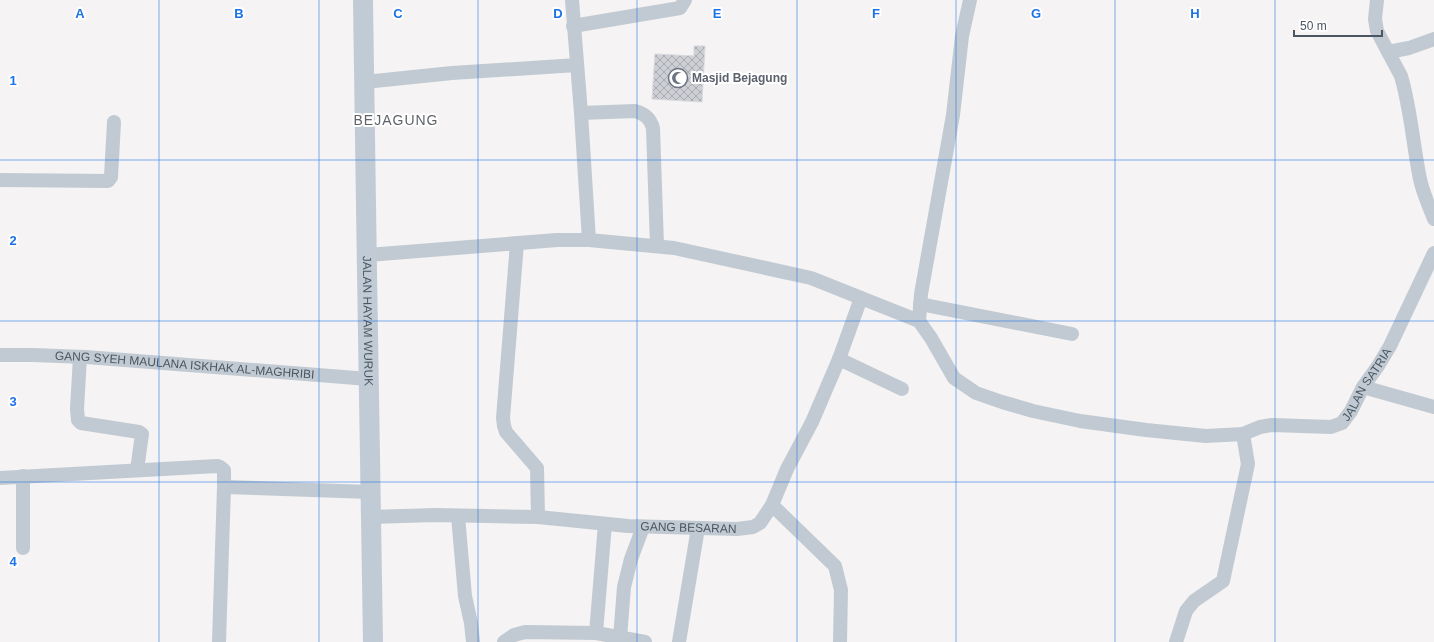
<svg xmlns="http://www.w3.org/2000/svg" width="1434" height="642" font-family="Arial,sans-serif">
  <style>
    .building { fill: url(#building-cross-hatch); stroke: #d7d9de }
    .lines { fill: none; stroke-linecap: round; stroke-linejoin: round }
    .street { stroke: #c1cad2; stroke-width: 14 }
    .secondary { stroke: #c1cbd6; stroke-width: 20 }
    .grid { fill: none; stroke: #1a73e8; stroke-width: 1; stroke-opacity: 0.55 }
    .labels { text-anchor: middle; stroke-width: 4; stroke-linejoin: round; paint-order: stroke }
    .worship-label { font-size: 12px; font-weight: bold; fill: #5b616d; stroke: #fff; text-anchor: start }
    .street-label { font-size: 12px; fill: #4a5661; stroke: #fff }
    .quarter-label { font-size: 14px; letter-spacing: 1px; fill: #5f6368; stroke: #fff }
    .grid-label { font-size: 13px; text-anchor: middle; font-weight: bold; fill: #1a73e8; stroke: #fff; stroke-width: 4; stroke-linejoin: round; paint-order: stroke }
  </style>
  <defs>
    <pattern id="building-cross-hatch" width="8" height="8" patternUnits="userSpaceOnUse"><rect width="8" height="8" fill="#cdcfd5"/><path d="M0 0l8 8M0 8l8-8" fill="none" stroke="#a8abb0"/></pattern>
  </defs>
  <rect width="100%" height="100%" fill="#f5f3f3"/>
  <path class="building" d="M694 46H705L702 102 652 99 655 54 694 56Z"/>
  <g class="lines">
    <g class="street">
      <path d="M572 0 581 113 589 240"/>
      <path d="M1377 0 1375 19 1377 31 1401 76C1411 110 1413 145 1420 179 1423 193 1429 206 1434 219"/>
      <path d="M573 26 680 8 685 0"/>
      <path d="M1388 52 1409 48 1434 39"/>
      <path d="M365 82 452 73 577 65"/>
      <path d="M581 113 635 111C645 114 650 118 653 128L657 246"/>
      <path d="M0 180 108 181 111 177 114 122"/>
      <path d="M517 243 503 418 504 426 506 432 537 468 538 517"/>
      <path id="s1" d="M368 255 557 240H589L674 248 811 278 919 321 931 338 954 378 976 393 1002 402 1033 411 1080 421 1146 430 1206 436 1243 434 1260 427 1272 425 1331 427 1342 423 1351 411 1363 387 1378 366 1390 346 1434 253"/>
      <path d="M920 304 1072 334"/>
      <path d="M919 321 921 294 953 115 962 36 970 0"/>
      <path id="s2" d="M0 355H33L86 357 369 379"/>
      <path d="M80 357 77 409 78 420 81 423 139 432 142 434 137 470"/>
      <path d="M839 359 902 389"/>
      <path d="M1363 387 1434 407"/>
      <path d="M23 476V548"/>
      <path d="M0 478 217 466 220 467 224 470V487L370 492"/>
      <path d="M772 505 835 566 841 590 840 642"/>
      <path d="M458 516 465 596 471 623 473 642"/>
      <path id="s3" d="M370 517 436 515 538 517 628 526 737 529 753 527 760 523 772 505 787 469 812 422 839 359 861 298"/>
      <path d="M596 633 605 524"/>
      <path d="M620 638 624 587 631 559 643 527"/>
      <path d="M219 642 224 487"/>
      <path d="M504 642 514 635 525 632 596 633 645 642"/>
      <path d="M679 642 698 528"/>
      <path d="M1176 642 1186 611 1194 601 1223 581 1248 464 1243 434"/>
    </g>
    <path class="secondary" id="s4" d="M363 0C367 214 368 428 373 642"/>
  </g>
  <path class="grid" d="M159 0V642M319 0V642M478 0V642M637 0V642M797 0V642M956 0V642M1115 0V642M1275 0V642M0 160H1434M0 321H1434M0 482H1434"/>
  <defs>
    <g id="mosque-ring" transform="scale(1)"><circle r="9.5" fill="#fff" stroke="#6b7280" stroke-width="1.5"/><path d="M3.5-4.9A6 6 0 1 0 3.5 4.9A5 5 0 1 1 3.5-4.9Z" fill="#6b7280"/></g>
  </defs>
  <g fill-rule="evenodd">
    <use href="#mosque-ring" x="678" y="78"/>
  </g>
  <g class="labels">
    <g class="worship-label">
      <text x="692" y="82">Masjid Bejagung</text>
    </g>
    <g class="street-label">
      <text dy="4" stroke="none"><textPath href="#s4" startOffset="321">JALAN HAYAM WURUK</textPath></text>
      <text dy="4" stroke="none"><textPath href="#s2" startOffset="185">GANG SYEH MAULANA ISKHAK AL-MAGHRIBI</textPath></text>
      <text dy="4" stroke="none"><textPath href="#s1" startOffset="1076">JALAN SATRIA</textPath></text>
      <text dy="4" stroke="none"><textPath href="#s3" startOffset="319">GANG BESARAN</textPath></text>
    </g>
    <g class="quarter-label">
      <text x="396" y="125">BEJAGUNG</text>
    </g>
  </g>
  <g class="grid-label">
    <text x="80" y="18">A</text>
    <text x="239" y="18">B</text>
    <text x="398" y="18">C</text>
    <text x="558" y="18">D</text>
    <text x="717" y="18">E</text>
    <text x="876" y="18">F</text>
    <text x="1036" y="18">G</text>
    <text x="1195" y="18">H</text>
    <text x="13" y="85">1</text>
    <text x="13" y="245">2</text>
    <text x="13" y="406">3</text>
    <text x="13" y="566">4</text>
  </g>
  <path d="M1294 30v6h88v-6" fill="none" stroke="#4a5661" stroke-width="2"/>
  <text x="1300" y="30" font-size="12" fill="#4a5661" stroke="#ffffff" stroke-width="3" paint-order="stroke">50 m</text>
</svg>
